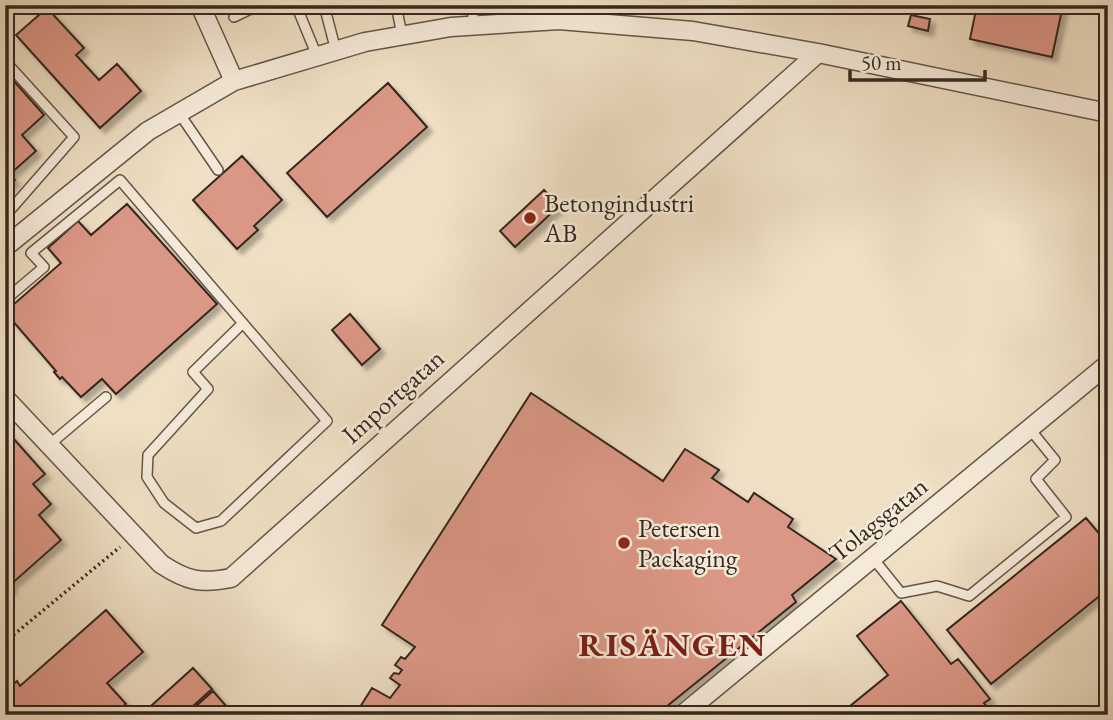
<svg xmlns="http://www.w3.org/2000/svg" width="1113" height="720" font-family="'EB Garamond',serif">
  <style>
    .building { fill: #db9785; stroke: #34271f; stroke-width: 2; filter: url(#shadow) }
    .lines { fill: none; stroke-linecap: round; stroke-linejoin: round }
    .service-casing { stroke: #635548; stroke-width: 12 }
    .minor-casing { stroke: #635548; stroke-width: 21 }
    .path { stroke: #34271f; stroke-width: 3.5; stroke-dasharray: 2 3.5; stroke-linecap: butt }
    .service { stroke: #f5ead9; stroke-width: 9 }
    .minor { stroke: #f5ead9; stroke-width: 18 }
    .poi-dot { fill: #8f2418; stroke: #f5ead9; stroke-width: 2.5 }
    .labels { text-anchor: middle; stroke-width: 5; stroke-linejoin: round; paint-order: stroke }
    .poi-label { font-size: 26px; fill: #34271f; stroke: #f5ead9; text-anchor: start }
    .street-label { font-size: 26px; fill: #34271f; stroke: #f5ead9 }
    .district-label { font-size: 33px; font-weight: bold; letter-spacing: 2px; fill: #7a1f14; stroke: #f5ead9 }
  </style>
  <defs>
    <filter id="shadow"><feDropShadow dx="5" dy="5" stdDeviation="2" flood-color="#0004"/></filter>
  </defs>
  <rect width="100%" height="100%" fill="#efdfc4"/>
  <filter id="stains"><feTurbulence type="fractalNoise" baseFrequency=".00286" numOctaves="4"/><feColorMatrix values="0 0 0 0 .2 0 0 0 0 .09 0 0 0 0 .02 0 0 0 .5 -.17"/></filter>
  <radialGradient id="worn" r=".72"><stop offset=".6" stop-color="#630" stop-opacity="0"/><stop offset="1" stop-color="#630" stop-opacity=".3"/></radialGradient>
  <path class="building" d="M977 5H1063L1052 57 970 39Z
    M47 8 84 48 76 55 99 80 117 64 141 91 100 128 16 35Z
    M911 15 930 19 928 31 908 26Z
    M5 71 44 115 22 135 36 151 9 175 15 180 5 189Z
    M388 83 427 127 327 217 287 173Z
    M242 156 282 200 254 226 258 230 237 249 193 200Z
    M544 190 559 206 515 247 500 231Z
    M127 204 217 304 116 394 102 379 81 397 62 377 60 379 54 372 56 371 5 312 61 263 48 248 78 221 91 235Z
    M350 314 380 349 362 365 332 330Z
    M531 393 663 481 685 449 719 470 712 478 748 502 754 493 793 519 788 527 836 559 792 595 796 602 656 715H370L360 707 372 688 390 698 400 685 390 678 394 673 399 674 402 670 395 665 401 657 405 659 415 647 382 625Z
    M5 429 45 474 33 484 51 504 39 515 61 540 9 586 12 589 5 594Z
    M1086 518 1108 544V589L991 684 947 630Z
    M901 601 951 664 958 659 990 699 984 703 993 715H839L888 675 857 636Z
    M106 610 143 652 107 683 126 704 113 715H21L5 697V691L17 681 20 686Z
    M193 668 212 689 183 715H141Z
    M213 691 234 715H186Z"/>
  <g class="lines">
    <g class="service-casing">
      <path id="service" d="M296 5 317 56
        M324 5 336 51
        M396 5 402 35
        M473 5V25
        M234 17 259 5
        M5 61 74 137 5 216
        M179 113 218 170
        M5 300 44 267 31 253 120 180 327 421 221 521 196 528 164 503 147 477 148 455 208 389 193 372 243 323
        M49 445 106 397
        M872 557 901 593 937 586 969 596 1066 517 1036 479 1055 460 1029 428"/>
    </g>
    <g class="minor-casing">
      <path id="minor" d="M200 5 234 81
        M5 247 148 131 234 81 365 42 451 27 559 20 693 31 818 53 1108 113
        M5 398 161 564C187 581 200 584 231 578L818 53
        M682 715 1108 364"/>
    </g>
    <path class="path" d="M5 642 120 547"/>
    <use href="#service" class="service"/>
    <use href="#minor" class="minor"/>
  </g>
  <g class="poi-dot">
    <circle cx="530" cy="218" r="7"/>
    <circle cx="624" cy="543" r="7"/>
  </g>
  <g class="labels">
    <g class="poi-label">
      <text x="544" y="212">Betongindustri<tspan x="544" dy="30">AB</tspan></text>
      <text x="638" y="537">Petersen<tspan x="638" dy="30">Packaging</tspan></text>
    </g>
    <g class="street-label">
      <text transform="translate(393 396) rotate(-42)" y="9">Importgatan</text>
      <text transform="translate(878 519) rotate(-39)" y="9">Tolagsgatan</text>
    </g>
    <g class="district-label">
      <text x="673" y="656">RISÄNGEN</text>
    </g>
  </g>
  <rect width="1113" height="720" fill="none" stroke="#efdfc4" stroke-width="28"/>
  <rect x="7" y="7" width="1099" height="706" fill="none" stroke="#34271f" stroke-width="3.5"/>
  <rect x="14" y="14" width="1085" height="692" fill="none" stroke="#34271f" stroke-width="2"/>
  <path d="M850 70v10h135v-10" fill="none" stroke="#34271f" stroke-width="3.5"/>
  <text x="861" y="70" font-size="21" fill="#34271f" stroke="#f5ead9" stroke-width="5" paint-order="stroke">50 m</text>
  <rect width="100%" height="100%" filter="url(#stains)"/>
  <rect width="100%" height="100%" fill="url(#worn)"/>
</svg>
